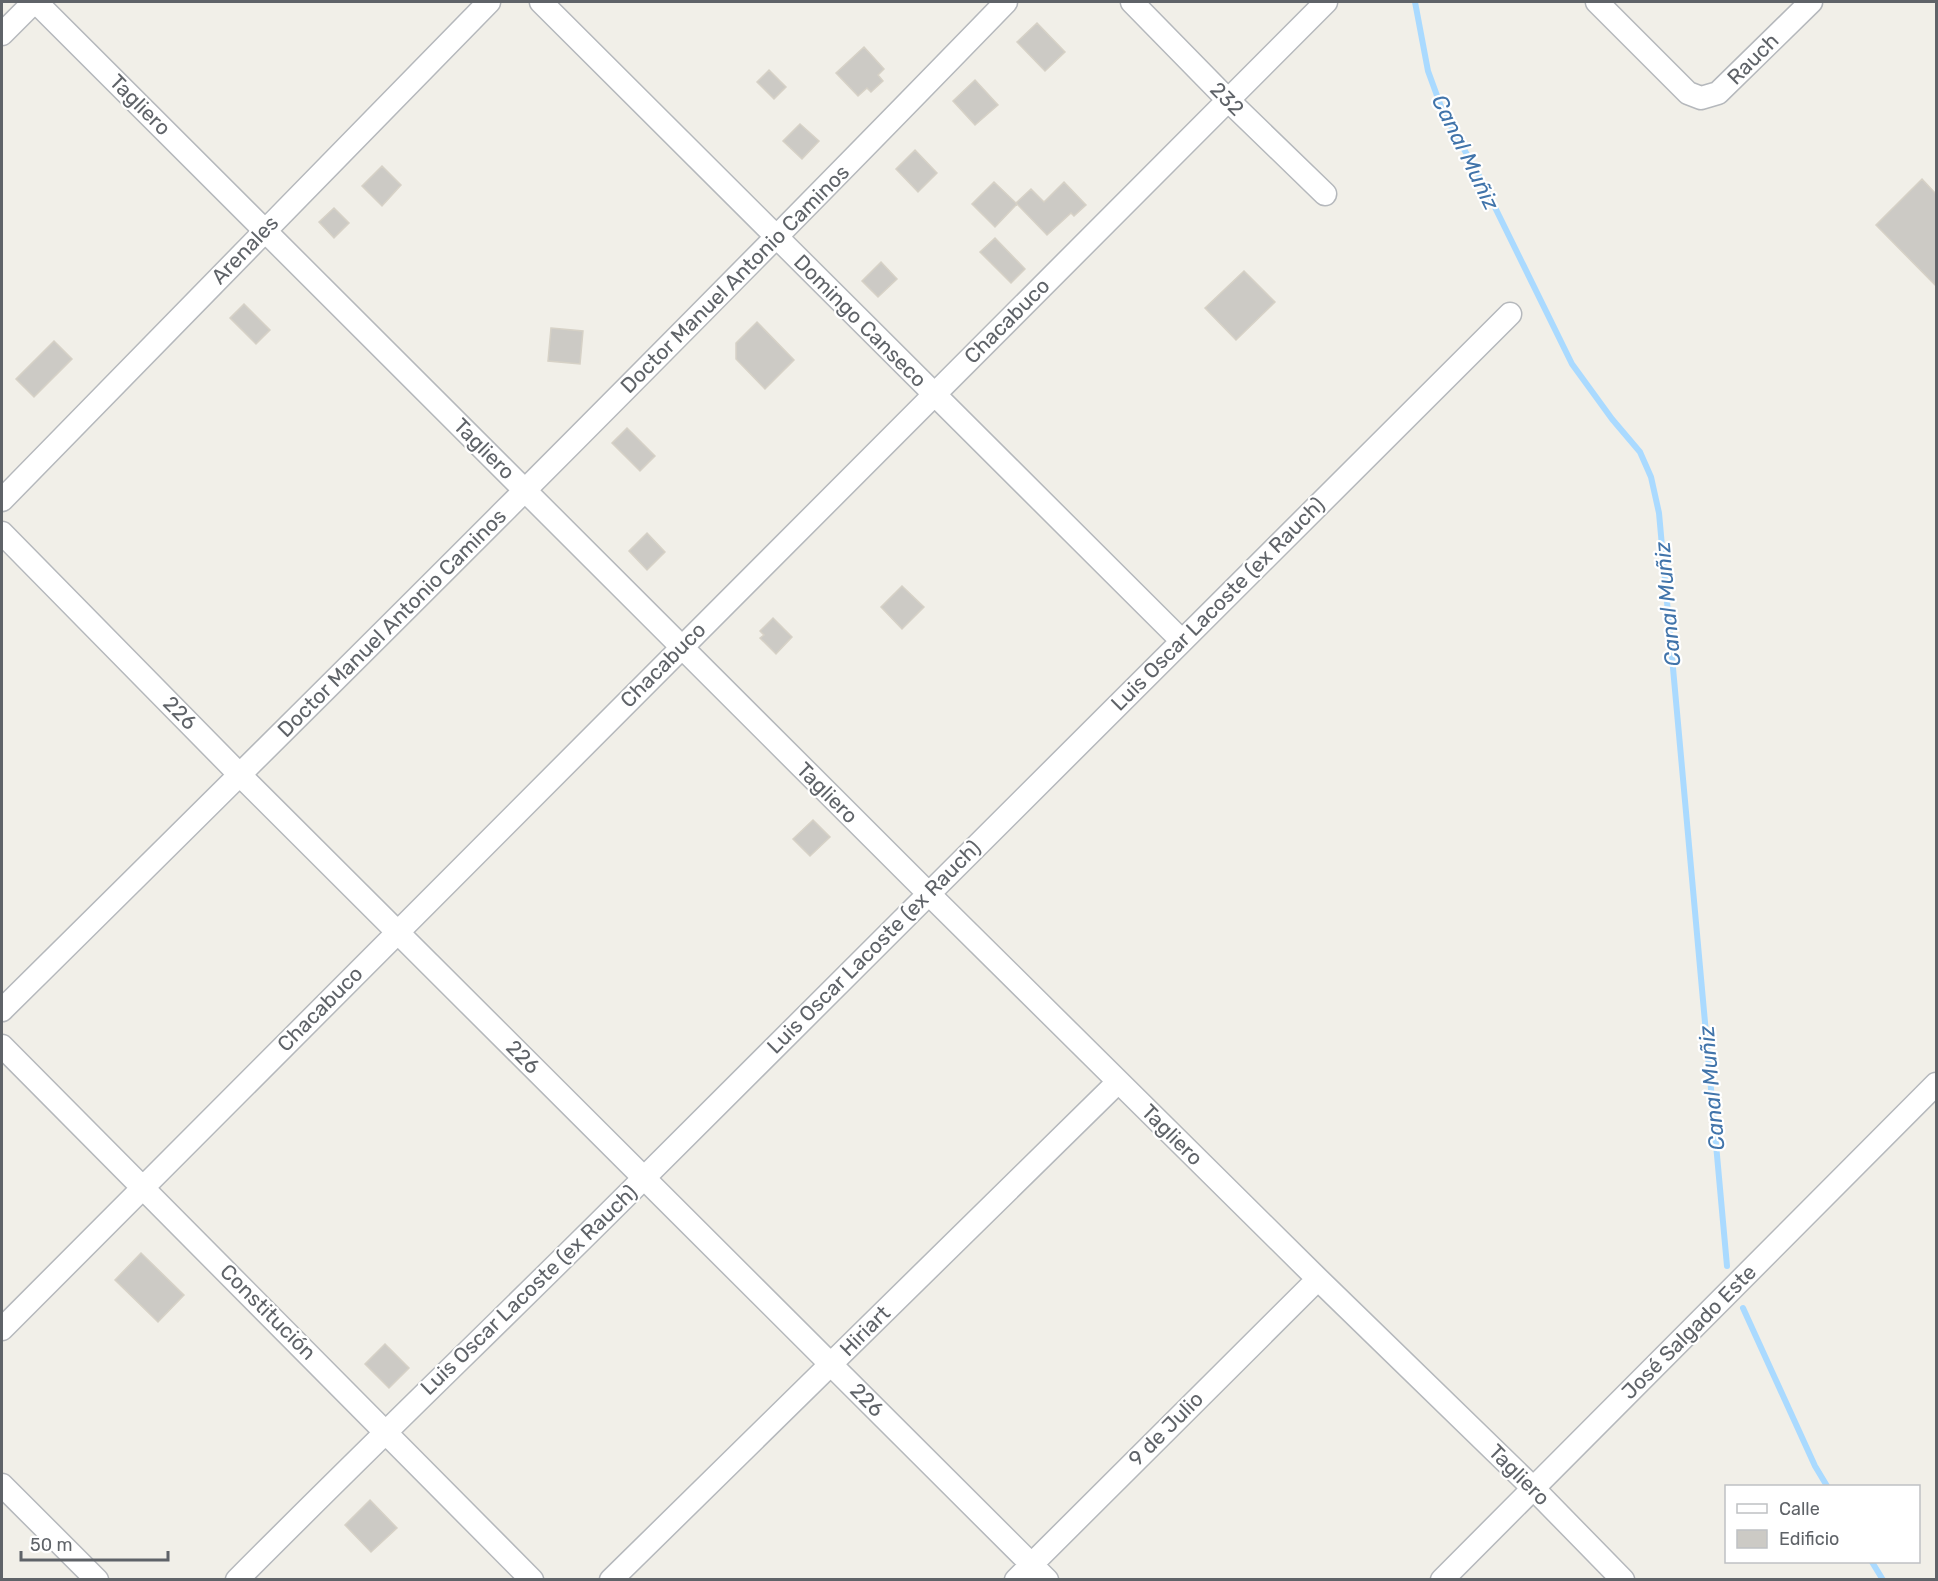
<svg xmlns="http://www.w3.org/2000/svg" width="1938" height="1581" font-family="Rubik,sans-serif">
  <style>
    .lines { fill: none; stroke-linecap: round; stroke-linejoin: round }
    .stream { stroke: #aadaff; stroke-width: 6 }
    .building { fill: #cccac5; stroke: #d6d1c6; stroke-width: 1.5 }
    .minor-casing { stroke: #b5b8bc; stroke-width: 25 }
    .minor { stroke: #fff; stroke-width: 22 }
    .labels { text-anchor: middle; stroke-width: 4.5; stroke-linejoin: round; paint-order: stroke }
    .street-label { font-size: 21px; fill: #5f6368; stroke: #fff }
    .water-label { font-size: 22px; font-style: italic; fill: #4174aa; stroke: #fff }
  </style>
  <rect width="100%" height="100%" fill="#f1efe8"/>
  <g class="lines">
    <path class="stream" d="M1415 2 1428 71 1443 112 1483 183 1572 364 1612 419 1640 452 1651 477 1659 513 1727 1266
      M1743 1308 1815 1466 1827 1486
      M1872 1562 1883 1580"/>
  </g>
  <path class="building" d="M1037 23 1065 52 1045 71 1017 42Z
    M864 47 884 69 878 75 883 81 871 92 867 88 858 96 836 73Z
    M769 70 786 87 774 99 757 82Z
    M975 80 998 105 975 125 953 101Z
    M800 124 819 141 802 159 783 141Z
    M915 150 937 173 918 192 896 169Z
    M382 166 401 185 382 206 362 186Z
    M1922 179 1936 194V286L1876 225Z
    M994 182 1017 204 995 227 972 204Z
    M1064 182 1086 205 1074 216 1071 213 1047 235 1016 203 1031 189 1044 202Z
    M334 208 349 223 334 238 319 222Z
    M995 238 1025 269 1011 283 980 252Z
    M881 262 897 279 878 297 862 281Z
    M1244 271 1275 302 1236 340 1205 308Z
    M244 304 270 330 256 344 230 318Z
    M757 322 794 360 765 389 736 359V343Z
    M551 328 583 331 580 364 548 361Z
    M54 341 72 359 34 397 16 379Z
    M627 428 655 456 640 471 612 443Z
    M647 533 665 552 647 570 629 551Z
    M902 586 924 607 902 629 881 607Z
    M773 618 792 637 776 654 760 638 764 635 760 631Z
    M813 820 830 837 810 856 793 839Z
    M141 1253 184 1295 158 1322 115 1280Z
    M385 1344 409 1368 389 1388 365 1364Z
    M370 1500 397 1528 371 1552 345 1525Z"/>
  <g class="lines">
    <g class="minor-casing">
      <path id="minor" d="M36 2 928 893 1318 1279 1533 1488 1623 1580
        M541 2 1181 640
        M1132 2 1228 100 1325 194
        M1597 2 1688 93 1701 98 1718 93 1811 2
        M2 34 34 2
        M2 500 489 2
        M2 533 240 775 1047 1580
        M2 1010C339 677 676 342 1006 2
        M2 1046 532 1580
        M2 1329 1326 2
        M2 1485 97 1580
        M237 1580C373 1443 512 1310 648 1174 935 887 1222 600 1510 314
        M611 1580 1118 1082
        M1016 1580 1318 1279
        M1442 1580 1936 1084"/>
    </g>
    <use href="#minor" class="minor"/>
  </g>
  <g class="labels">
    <g class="street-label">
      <text transform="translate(1753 59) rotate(-45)" y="7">Rauch</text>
      <text transform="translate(1227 99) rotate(45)" y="7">232</text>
      <text transform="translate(140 105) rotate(45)" y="7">Tagliero</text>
      <text transform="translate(245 250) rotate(-46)" y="7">Arenales</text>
      <text transform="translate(735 279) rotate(-45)" y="7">Doctor Manuel Antonio Caminos</text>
      <text transform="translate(860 321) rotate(45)" y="7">Domingo Canseco</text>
      <text transform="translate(1007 321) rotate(-45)" y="7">Chacabuco</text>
      <text transform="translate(484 449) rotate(45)" y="7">Tagliero</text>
      <text transform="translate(1218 604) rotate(-45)" y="7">Luis Oscar Lacoste (ex Rauch)</text>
      <text transform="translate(392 623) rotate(-45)" y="7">Doctor Manuel Antonio Caminos</text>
      <text transform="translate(663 665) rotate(-45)" y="7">Chacabuco</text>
      <text transform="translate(180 713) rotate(45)" y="7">226</text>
      <text transform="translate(827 793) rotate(45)" y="7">Tagliero</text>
      <text transform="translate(874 947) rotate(-45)" y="7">Luis Oscar Lacoste (ex Rauch)</text>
      <text transform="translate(320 1009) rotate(-45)" y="7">Chacabuco</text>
      <text transform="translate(523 1057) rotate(45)" y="7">226</text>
      <text transform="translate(1172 1135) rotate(45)" y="7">Tagliero</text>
      <text transform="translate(529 1290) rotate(-44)" y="7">Luis Oscar Lacoste (ex Rauch)</text>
      <text transform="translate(268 1312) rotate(45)" y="7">Constitución</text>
      <text transform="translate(865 1331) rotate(-45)" y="7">Hiriart</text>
      <text transform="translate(1689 1332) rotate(-45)" y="7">José Salgado Este</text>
      <text transform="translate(867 1400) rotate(45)" y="7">226</text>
      <text transform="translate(1166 1429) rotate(-45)" y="7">9 de Julio</text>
      <text transform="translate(1519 1475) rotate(45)" y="7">Tagliero</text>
    </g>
    <g class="water-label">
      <text transform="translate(1466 152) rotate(64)" y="8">Canal Muñiz</text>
      <text transform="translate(1667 604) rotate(-95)" y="8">Canal Muñiz</text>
      <text transform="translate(1711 1088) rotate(-95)" y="8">Canal Muñiz</text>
    </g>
  </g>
  <rect width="1938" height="1581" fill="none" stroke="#5f6368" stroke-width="6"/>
  <rect x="1725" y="1485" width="195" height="78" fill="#ffffff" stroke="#bfc1c3" stroke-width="1.5"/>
  <rect x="1737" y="1504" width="30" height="9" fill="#ffffff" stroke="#bfc1c3" stroke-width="1.5"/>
  <text x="1779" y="1515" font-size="18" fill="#5f6368">Calle</text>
  <rect x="1737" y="1530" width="30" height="18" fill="#cccac5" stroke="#bfc1c3" stroke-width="1.5"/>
  <text x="1779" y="1545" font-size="18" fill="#5f6368">Edificio</text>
  <path d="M21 1551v9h147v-9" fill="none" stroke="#5f6368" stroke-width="3"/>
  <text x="30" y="1551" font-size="18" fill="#5f6368" stroke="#ffffff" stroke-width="4.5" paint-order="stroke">50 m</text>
</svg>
